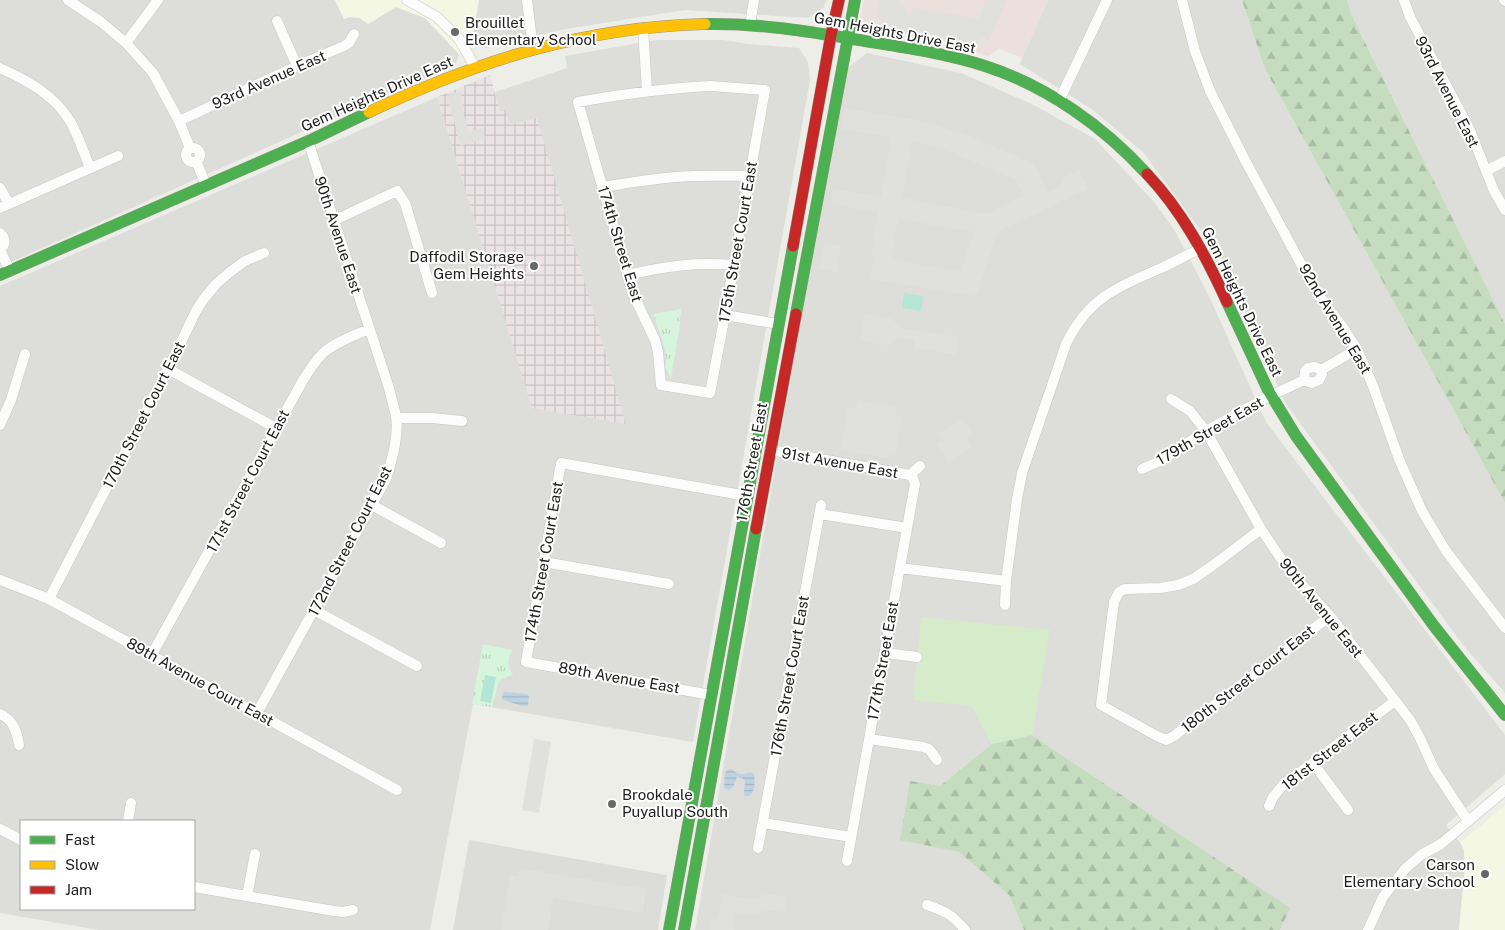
<svg xmlns="http://www.w3.org/2000/svg" width="1505" height="930" font-family="'Public Sans',sans-serif">
  <style>
    .residential { fill: #ddddda; fill-rule: evenodd }
    .commercial { fill: #ebe0db }
    .industrial { fill: url(#industrial-grid) }
    .education { fill: #f5f7e5 }
    .religious { fill: #dcdcda }
    .grass { fill: #d6ebc9 }
    .forest { fill: url(#forest-firs) }
    .park { fill: url(#park-tufts) }
    .pitch { fill: #b5e5d7 }
    .parking { fill: #e0e0de; fill-rule: evenodd }
    .water { fill: url(#water-rules) }
    .lines { fill: none; stroke-linecap: round; stroke-linejoin: round }
    .street-casing { stroke: #c7c7c5; stroke-width: 11 }
    .fast-casing { stroke: #939881; stroke-width: 12 }
    .slow-casing { stroke: #939881; stroke-width: 12 }
    .jam-casing { stroke: #939881; stroke-width: 12 }
    .street { stroke: #fcfcfc; stroke-width: 10 }
    .fast { stroke: #4caf50; stroke-width: 11 }
    .slow { stroke: #ffc107; stroke-width: 11 }
    .jam { stroke: #c62828; stroke-width: 11 }
    .poi-dot { fill: #686866; stroke: #fff; stroke-width: 2 }
    .labels { text-anchor: middle; stroke-width: 4; stroke-linejoin: round; paint-order: stroke }
    .poi-label { font-size: 15px; fill: #202020; stroke: #fff; text-anchor: start }
    .street-label { font-size: 15px; fill: #202020; stroke: #fff }
  </style>
  <defs>
    <pattern id="industrial-grid" width="8" height="8" patternUnits="userSpaceOnUse" patternTransform="scale(1.25)"><rect width="8" height="8" fill="#ebe2e6"/><path d="M0 4h8M4 0v8" fill="none" stroke="#c9c2c5"/></pattern>
    <pattern id="forest-firs" width="22" height="20" patternUnits="userSpaceOnUse" patternTransform="scale(1.25)"><rect width="22" height="20" fill="#c5dcbf"/><path d="M5 1l3.5 6h-7zM16 11l3.5 6h-7z" fill="#a9bca4"/></pattern>
    <pattern id="park-tufts" width="24" height="20" patternUnits="userSpaceOnUse" patternTransform="scale(1.25)"><rect width="24" height="20" fill="#d7f4dc"/><path d="M3 7l-1-3M5 7V3M7 7l1-3M15 17l-1-3M17 17v-4M19 17l1-3" fill="none" stroke="#b8d1bc"/></pattern>
    <pattern id="water-rules" width="6" height="5" patternUnits="userSpaceOnUse" patternTransform="scale(1.25)"><rect width="6" height="5" fill="#bdd3e1"/><path d="M0 2.5h6" fill="none" stroke="#a2b5c1"/></pattern>
  </defs>
  <rect width="100%" height="100%" fill="#eeeee9"/>
  <path class="residential" d="M0 0H335L344 19 350 17 360 18 368 24 396 7 425 18 459 54 456 63 13 261 0 265Z
    M479 0H826L824 7 808 18 685 10 560 30 485 48 472 39Z
    M1048 0H1242L1265 69 1505 503V693L1463 645 1286 404 1219 255 1143 152 1093 110 1020 64 1022 58Z
    M1347 0H1505V324L1351 14Z
    M656 40H724L748 44 799 48 808 62 810 80 693 742 473 704 430 930H99L0 913V286L437 97 532 407 536 119 510 125 505 111 500 112 495 92 567 68 565 56ZM21 821H194V909H21Z
    M867 53 961 73 1032 104 1095 139 1155 203 1175 231 1209 296 1266 422 1505 735V774L1446 825 1461 844 1464 850 1465 867 1459 930H1280L1289 908 1032 735 1049 630 972 706 992 744 940 786 900 839 959 852 1009 895 1024 930H695L804 301 846 69Z"/>
  <path class="commercial" d="M864 0H1048L1022 58 1000 49 988 56 945 42 868 27 863 24 860 17Z"/>
  <path class="industrial" d="M490 75 500 112 505 110 510 125 537 118 626 424 532 408 437 97Z"/>
  <path class="education" d="M335 0H479L472 38 459 54 425 18 396 7 368 24 360 18 350 17 344 19Z
    M1505 805V930H1459L1465 867 1464 850 1460 842 1483 824Z"/>
  <path class="religious" d="M469 840 667 875 658 930H453Z"/>
  <path class="grass" d="M921 617 1050 630 1032 735 992 744 972 706 913 700Z"/>
  <path class="forest" d="M1242 0H1347L1351 14 1505 324V503L1265 69Z
    M1032 735 1290 908 1280 930H1024L1009 895 959 852 900 840 910 781 940 786 992 744Z"/>
  <path class="park" d="M681 309 680 324 671 378 666 369V354L662 339 653 314Z
    M483 644 513 650C507 658 507 666 513 674L499 681 492 707 472 704Z"/>
  <path class="pitch" d="M904 293 923 296 921 311 902 308Z
    M485 675 496 677 491 703 480 701Z"/>
  <path class="parking" d="M880 0H899L910 15 912 8 978 19 986 0H1007L989 41 980 37 978 45 886 29 888 19 877 17Z
    M460 91 463 105 462 109 469 132 482 128 485 138 461 146 447 96Z
    M845 108 916 120 962 133 1034 164 1047 192 1062 185 1060 179 1079 170 1088 189 997 232 976 296 870 279 874 255 871 254 878 212 831 204 834 189 881 197 891 137 841 129ZM912 141 954 153 1016 180 1024 195 987 214 902 198ZM898 219 974 232 961 272 891 259Z
    M824 243 841 246 837 272 819 269Z
    M864 314 892 319 901 328 959 337 956 355 914 348 915 340 901 338 898 339 890 344 885 345 860 341Z
    M857 400 897 407 895 416 902 417 895 456 888 455 887 458 841 450 848 408 856 409Z
    M962 418 973 435 967 440 972 447 949 462 936 444 943 440 938 434Z
    M534 739 551 742 539 813 522 810Z
    M520 868 646 889 643 913 553 898 548 930H501L510 875 518 877Z
    M722 894 748 899 770 894 787 897 784 912 770 910 747 915 736 913 733 930H710L711 921 716 918 719 914Z"/>
  <path class="water" d="M504 692 527 694 529 697 528 706H522L503 700 502 697Z
    M731 769C734 771 737 774 740 774 746 775 748 771 754 774 755 782 755 791 750 796H745L744 794 745 781 742 778 737 777 733 787 729 790 724 788 725 773 727 770Z"/>
  <g class="lines">
    <g class="street-casing">
      <path id="street" d="M68 0 101 22 126 43 153 73 179 121 190 148
        M407 0 437 17 459 39 475 67
        M527 0 533 49
        M1182 0 1195 51 1210 91 1246 162 1308 277 1320 297 1344 329 1357 349 1373 386 1399 459 1422 511 1446 551 1505 628
        M1404 0 1410 17 1469 128 1494 191 1505 210
        M1504 0 1505 1
        M277 21 297 66
        M750 25 754 0
        M643 28 647 91
        M126 43 158 0
        M0 68C27 80 54 95 70 121 78 135 84 153 90 168
        M711 86 765 90 725 315 710 393 661 385 658 352 655 340 633 294 578 102C623 94 665 88 711 86Z
        M1059 101 1107 0
        M179 121 297 66 344 46 349 43 354 34
        M186 155a7 7 0 1 1 14 0a7 7 0 1 1-14 0Z
        M196 161 206 185
        M1486 171 1505 161
        M602 187C627 183 651 179 676 177 700 175 725 176 750 176
        M0 188 9 204
        M0 208 118 156
        M335 220 397 191 405 203 432 293
        M0 233C6 238 6 245 0 249
        M0 250 10 271
        M627 275C667 266 694 262 734 265
        M725 315 778 324
        M168 369 276 428
        M1321 370 1357 349
        M1171 399 1190 411 1206 431 1261 529 1286 566 1330 616 1410 720 1419 736 1434 769 1468 821
        M396 418H432L462 421
        M0 425 11 400 25 354
        M770 450 910 475
        M1142 469 1160 461 1206 431 1270 396 1304 380 1312 383 1319 380 1322 374 1321 370 1315 367 1308 368 1305 371 1304 380
        M910 475 920 466
        M372 505 441 543
        M820 514 907 528
        M1261 529 1212 566 1193 579 1178 585 1160 588 1125 589 1119 592 1114 602 1101 705 1155 735 1166 740 1174 736 1330 616
        M544 562 669 584
        M900 568 1006 581
        M0 580 49 599 397 790
        M49 599 168 369 196 311 203 300 216 284 230 272 245 261 264 253
        M1005 605 1006 581 1017 499 1022 473 1066 344C1088 299 1115 288 1159 269 1173 263 1186 255 1200 249
        M314 610 417 666
        M886 653 917 657
        M151 656 302 382C308 372 315 361 323 353 336 342 353 336 369 329
        M711 695 526 662 561 463 747 496
        M257 713 386 479C392 459 399 437 396 416 394 407 391 397 389 388L308 141
        M0 714C13 720 17 731 19 745
        M869 739 923 747 929 749 937 760
        M1313 763 1348 810
        M1269 806 1273 797 1283 785 1395 701
        M128 821 131 803
        M763 823 851 837
        M0 829 21 840
        M758 848 821 505
        M847 861 915 484 913 478 910 475
        M194 887 334 911 343 912 353 910
        M247 896 255 854
        M927 905C945 911 953 915 965 930
        M1368 930 1383 897 1405 869 1421 855 1441 844 1505 790"/>
    </g>
    <g class="fast-casing">
      <path id="fast" d="M705 24C757 23 807 31 859 40 901 47 944 53 985 66 1047 86 1103 126 1147 174
        M0 275 313 139 369 112
        M1227 302 1268 390 1296 436 1434 626 1505 715
        M796 314 855 0
        M669 930 793 246
        M684 930 756 529"/>
    </g>
    <g class="slow-casing">
      <path id="slow" d="M369 112C477 61 584 27 705 24"/>
    </g>
    <g class="jam-casing">
      <path id="jam" d="M1147 174C1182 211 1206 256 1227 302
        M793 246 831 35 839 0
        M756 529 796 314"/>
    </g>
    <use href="#street" class="street"/>
    <use href="#fast" class="fast"/>
    <use href="#slow" class="slow"/>
    <use href="#jam" class="jam"/>
  </g>
  <g class="poi-dot">
    <circle cx="455" cy="32" r="5"/>
    <circle cx="534" cy="266" r="5"/>
    <circle cx="612" cy="804" r="5"/>
    <circle cx="1485" cy="874" r="5"/>
  </g>
  <g class="labels">
    <g class="poi-label">
      <text x="465" y="28">Brouillet<tspan x="465" dy="17">Elementary School</tspan></text>
      <text x="524" y="262" text-anchor="end">Daffodil Storage<tspan x="524" dy="17">Gem Heights</tspan></text>
      <text x="622" y="800">Brookdale<tspan x="622" dy="17">Puyallup South</tspan></text>
      <text x="1475" y="870" text-anchor="end">Carson<tspan x="1475" dy="17">Elementary School</tspan></text>
    </g>
    <g class="street-label">
      <text transform="translate(895 33) rotate(11)" y="5">Gem Heights Drive East</text>
      <text transform="translate(269 80) rotate(-24)" y="5">93rd Avenue East</text>
      <text transform="translate(1447 92) rotate(63)" y="5">93rd Avenue East</text>
      <text transform="translate(377 94) rotate(-24)" y="5">Gem Heights Drive East</text>
      <text transform="translate(338 235) rotate(72)" y="5">90th Avenue East</text>
      <text transform="translate(738 242) rotate(-80)" y="5">175th Street Court East</text>
      <text transform="translate(620 244) rotate(73)" y="5">174th Street East</text>
      <text transform="translate(1242 302) rotate(64)" y="5">Gem Heights Drive East</text>
      <text transform="translate(1335 319) rotate(59)" y="5">92nd Avenue East</text>
      <text transform="translate(144 415) rotate(-63)" y="5">170th Street Court East</text>
      <text transform="translate(1210 431) rotate(-30)" y="5">179th Street East</text>
      <text transform="translate(752 462) rotate(-80)" y="5">176th Street East</text>
      <text transform="translate(840 463) rotate(10)" y="5">91st Avenue East</text>
      <text transform="translate(248 481) rotate(-62)" y="5">171st Street Court East</text>
      <text transform="translate(350 541) rotate(-63)" y="5">172nd Street Court East</text>
      <text transform="translate(544 562) rotate(-80)" y="5">174th Street Court East</text>
      <text transform="translate(1321 608) rotate(51)" y="5">90th Avenue East</text>
      <text transform="translate(883 661) rotate(-80)" y="5">177th Street East</text>
      <text transform="translate(790 676) rotate(-80)" y="5">176th Street Court East</text>
      <text transform="translate(619 678) rotate(10)" y="5">89th Avenue East</text>
      <text transform="translate(1248 679) rotate(-38)" y="5">180th Street Court East</text>
      <text transform="translate(200 682) rotate(29)" y="5">89th Avenue Court East</text>
      <text transform="translate(1330 751) rotate(-38)" y="5">181st Street East</text>
    </g>
  </g>
  <rect x="20" y="820" width="175" height="90" fill="#ffffff" stroke="#a6a6a6"/>
  <rect x="30" y="836" width="25" height="8" fill="#4caf50" stroke="#a6a6a6"/>
  <text x="65" y="845" font-size="15" fill="#202020">Fast</text>
  <rect x="30" y="861" width="25" height="8" fill="#ffc107" stroke="#a6a6a6"/>
  <text x="65" y="870" font-size="15" fill="#202020">Slow</text>
  <rect x="30" y="886" width="25" height="8" fill="#c62828" stroke="#a6a6a6"/>
  <text x="65" y="895" font-size="15" fill="#202020">Jam</text>
</svg>
